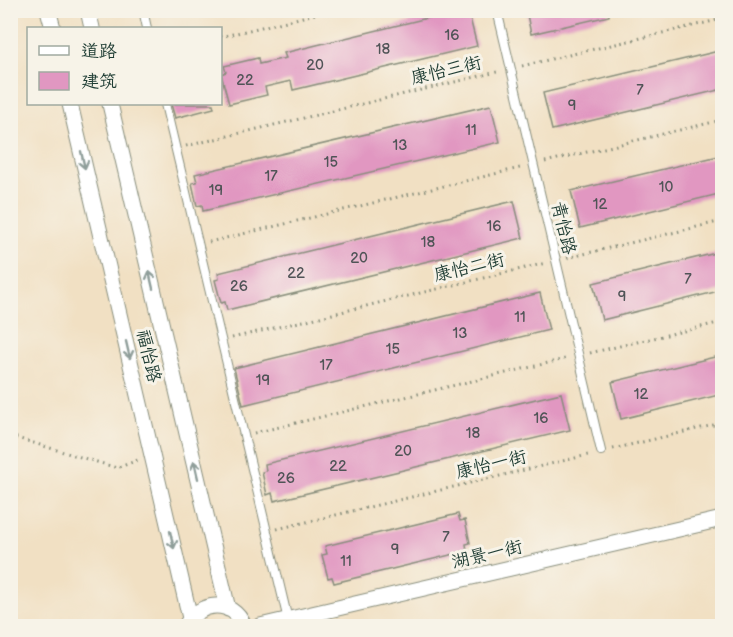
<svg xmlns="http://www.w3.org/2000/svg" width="733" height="637" font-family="'Balsamiq Sans','LXGW WenKai TC',sans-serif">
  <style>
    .building { fill: #e197c1 }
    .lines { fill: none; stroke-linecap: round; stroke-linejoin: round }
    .lane-casing { stroke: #888e7c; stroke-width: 10 }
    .street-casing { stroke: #888e7c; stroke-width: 17 }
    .path { stroke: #888e7c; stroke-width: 3; stroke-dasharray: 1.5 4.5; stroke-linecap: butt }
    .lane { stroke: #fff; stroke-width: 8 }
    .street { stroke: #fff; stroke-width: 15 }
    .oneway { stroke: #8f9e9a }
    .labels { text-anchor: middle; stroke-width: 6; stroke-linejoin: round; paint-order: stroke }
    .number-label { font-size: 15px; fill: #505457 }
    .street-label { font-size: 18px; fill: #1f3d34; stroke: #f7f3e8 }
  </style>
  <rect width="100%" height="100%" fill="#f7f3e8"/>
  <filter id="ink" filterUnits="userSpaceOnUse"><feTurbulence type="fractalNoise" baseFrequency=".0167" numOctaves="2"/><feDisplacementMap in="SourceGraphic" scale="12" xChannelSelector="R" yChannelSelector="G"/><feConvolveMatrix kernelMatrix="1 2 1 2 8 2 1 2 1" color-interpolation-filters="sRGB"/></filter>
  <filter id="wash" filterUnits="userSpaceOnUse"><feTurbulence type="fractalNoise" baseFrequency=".008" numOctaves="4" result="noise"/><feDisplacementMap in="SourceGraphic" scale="24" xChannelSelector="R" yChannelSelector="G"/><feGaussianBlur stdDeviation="1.35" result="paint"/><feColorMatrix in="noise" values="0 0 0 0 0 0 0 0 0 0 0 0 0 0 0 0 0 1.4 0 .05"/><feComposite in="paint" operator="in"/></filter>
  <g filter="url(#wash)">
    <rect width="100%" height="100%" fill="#f1e0c3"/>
    <g id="blocks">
      <path class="building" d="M460 10H468L477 46 293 90 291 81 265 87 267 95 229 104 221 74 226 72 224 66 258 58 259 64 286 58 284 53Z
        M526 10H609V16L531 34Z
        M723 50V89L552 130 543 93Z
        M171 104H213L214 108 175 118Z
        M491 105 500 142 203 211 202 205 197 206 192 183 197 182 195 174Z
        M723 155V193L580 228 571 191Z
        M514 201 523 238 227 310 225 302 221 303 215 280 219 279 218 273Z
        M716 253 723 276V290L602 320 593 283Z
        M540 293 549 330 243 405 234 368Z
        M723 355V394L621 419 612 382Z
        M561 393 570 430 274 501 272 493 267 495 262 472 266 471 265 464Z
        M458 514 460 521 465 520 470 543 466 544 467 551 334 583 332 577 328 578 322 555 327 554 325 546Z"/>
    </g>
  </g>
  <g filter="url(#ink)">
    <use href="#blocks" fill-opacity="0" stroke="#888e7c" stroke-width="1.5"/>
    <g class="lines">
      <g class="lane-casing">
        <path id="lane" d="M143 10 147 28
          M497 10 601 451
          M165 104 288 620"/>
      </g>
      <g class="street-casing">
        <path id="street" d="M48 10 53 28
          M88 10 92 28
          M70 104 190 618
          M110 104 228 609
          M186 625C200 601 232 598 244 626
          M260 626 722 519"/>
      </g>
      <path class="path" d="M220 37 332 10
        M522 66 722 19
        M186 146 501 71
        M545 162 722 120
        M209 242 524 167
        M567 258 722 221
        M232 338 546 263
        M590 353 722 322
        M254 433 569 358
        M10 436 117 468 138 460
        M613 449 722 423
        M277 529 592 454"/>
      <use href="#lane" class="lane"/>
      <use href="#street" class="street"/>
    </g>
    <defs><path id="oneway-shaft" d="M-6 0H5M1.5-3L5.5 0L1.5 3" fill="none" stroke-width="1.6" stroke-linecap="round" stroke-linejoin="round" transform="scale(1.5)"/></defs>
    <g class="oneway">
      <use href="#oneway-shaft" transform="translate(83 160) rotate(77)"/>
      <use href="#oneway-shaft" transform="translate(151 280) rotate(-103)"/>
      <use href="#oneway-shaft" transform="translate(128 350) rotate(77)"/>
      <use href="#oneway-shaft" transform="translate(196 470) rotate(-103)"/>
      <use href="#oneway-shaft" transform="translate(172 540) rotate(77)"/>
    </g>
  </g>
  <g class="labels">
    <g class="number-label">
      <text x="452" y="40">16</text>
      <text x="383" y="54">18</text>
      <text x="315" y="70">20</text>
      <text x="245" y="85">22</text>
      <text x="640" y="95">7</text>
      <text x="572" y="110">9</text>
      <text x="471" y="135">11</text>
      <text x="400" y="150">13</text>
      <text x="331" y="167">15</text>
      <text x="271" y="181">17</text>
      <text x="666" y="192">10</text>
      <text x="216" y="195">19</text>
      <text x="600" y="209">12</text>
      <text x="494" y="231">16</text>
      <text x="428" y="247">18</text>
      <text x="359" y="263">20</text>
      <text x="296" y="278">22</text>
      <text x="688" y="284">7</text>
      <text x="239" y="291">26</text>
      <text x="622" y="301">9</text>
      <text x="520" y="322">11</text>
      <text x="460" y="338">13</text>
      <text x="393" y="354">15</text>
      <text x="326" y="370">17</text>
      <text x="263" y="385">19</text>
      <text x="641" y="399">12</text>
      <text x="541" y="423">16</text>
      <text x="473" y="438">18</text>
      <text x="403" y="456">20</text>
      <text x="338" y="471">22</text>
      <text x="286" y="483">26</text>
      <text x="446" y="542">7</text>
      <text x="395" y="554">9</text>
      <text x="346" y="566">11</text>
    </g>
    <g class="street-label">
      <text transform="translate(446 70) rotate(-13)" y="6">康怡三街</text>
      <text transform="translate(564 228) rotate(77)" y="6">青怡路</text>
      <text transform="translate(469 267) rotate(-13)" y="6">康怡二街</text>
      <text transform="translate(149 356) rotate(77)" y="6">福怡路</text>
      <text transform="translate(491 464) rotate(-13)" y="6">康怡一街</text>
      <text transform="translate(487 554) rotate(-13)" y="6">湖景一街</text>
    </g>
  </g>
  <rect width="733" height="637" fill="none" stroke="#f7f3e8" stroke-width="36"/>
  <rect x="27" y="27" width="195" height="78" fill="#f7f3e8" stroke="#a1aaa0" stroke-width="1.5"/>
  <rect x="39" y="46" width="30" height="9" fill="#ffffff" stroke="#a1aaa0" stroke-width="1.5"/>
  <text x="81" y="57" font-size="18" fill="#1f3d34">道路</text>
  <rect x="39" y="72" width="30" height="18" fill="#e197c1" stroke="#a1aaa0" stroke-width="1.5"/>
  <text x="81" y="87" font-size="18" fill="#1f3d34">建筑</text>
</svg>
